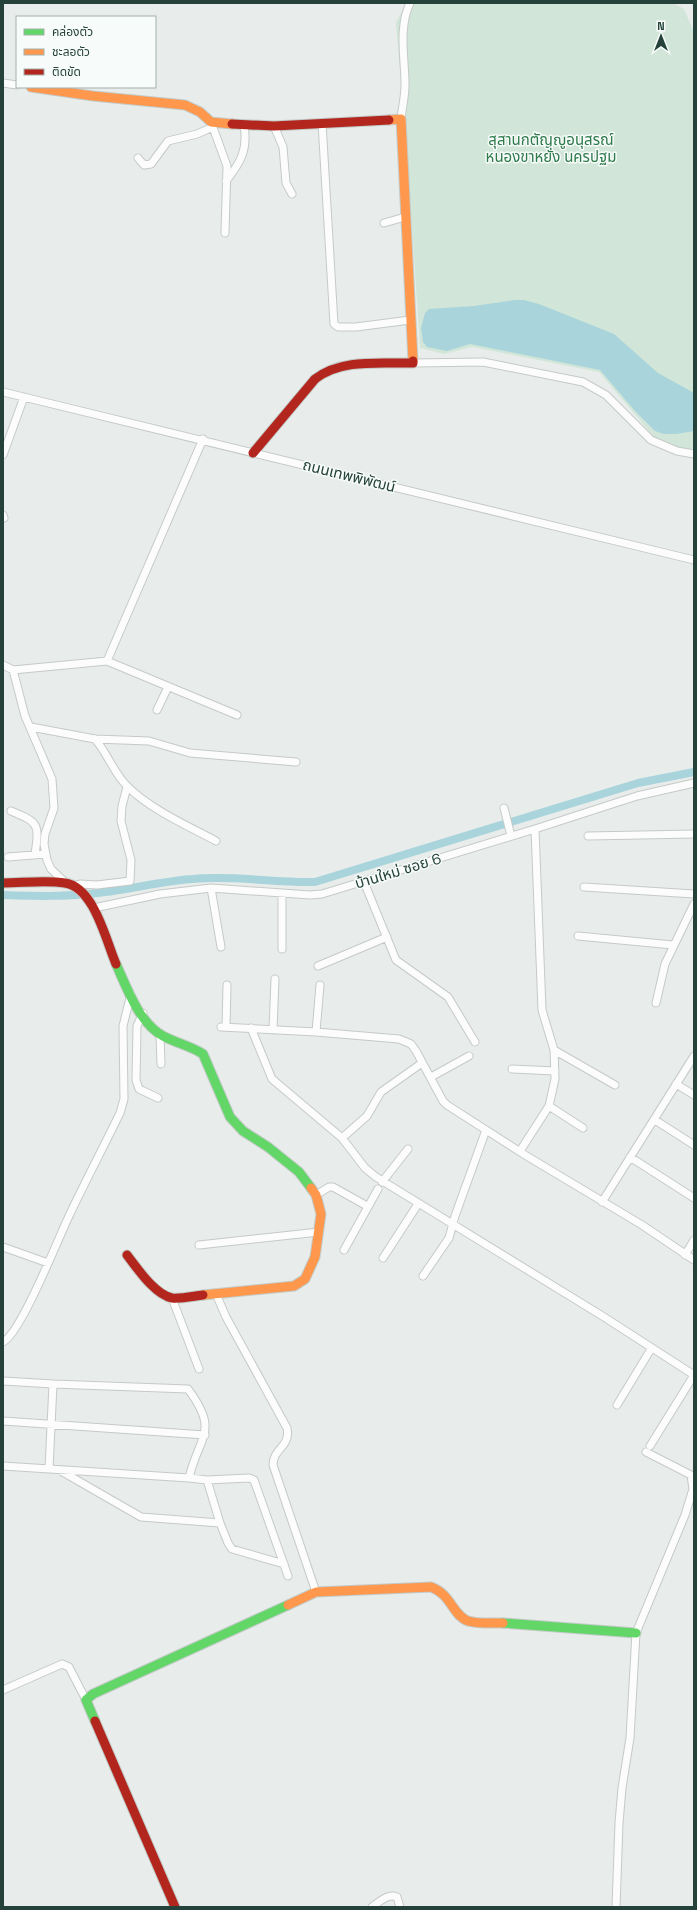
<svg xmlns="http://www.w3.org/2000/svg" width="697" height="1910" font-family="'Space Grotesk','Noto Sans Thai',sans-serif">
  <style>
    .green { fill: #d1e6d8 }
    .water { fill: #a9d4db }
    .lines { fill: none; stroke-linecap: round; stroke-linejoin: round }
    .canal { stroke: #a9d4db; stroke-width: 8 }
    .street-casing { stroke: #c5cac8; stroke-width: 9 }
    .fast-casing { stroke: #c3cbc8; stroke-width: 11 }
    .slow-casing { stroke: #c3cbc8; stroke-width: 11 }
    .jam-casing { stroke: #c3cbc8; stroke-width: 11 }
    .street { stroke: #fcfcfc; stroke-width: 7 }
    .fast { stroke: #63d668; stroke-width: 9 }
    .slow { stroke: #ff974d; stroke-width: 9 }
    .jam { stroke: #b3261e; stroke-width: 9 }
    .labels { text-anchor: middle; stroke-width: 3; stroke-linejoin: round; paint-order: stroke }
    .park-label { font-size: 15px; fill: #2d7a4b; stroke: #f7fbf9 }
    .street-label { font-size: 15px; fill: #24423a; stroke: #f7fbf9 }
  </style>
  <rect width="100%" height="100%" fill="#e8edeb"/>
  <path class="green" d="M406 3H673L684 9 694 32V453L676 449 655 438 599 372 472 347 444 354 420 348 407 151 396 23Z"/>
  <path class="water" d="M515 300H524L539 304 614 334 658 373 694 393V431L676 434H664L655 431 635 411 600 370 470 344 447 351 427 347 423 342 421 328 425 313 429 309 474 306Z"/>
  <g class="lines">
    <path class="canal" d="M3 895C34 896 66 897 97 893 129 890 161 881 193 879 234 875 274 883 315 882L638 783 694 772"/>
    <g class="street-casing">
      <path id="street" d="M3 83 17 85
        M401 119C402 108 405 97 405 85 405 58 398 28 410 3
        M211 122 227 166 225 233
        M322 123 334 324 338 327H356L410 320
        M274 126 283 147 286 183 292 194
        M138 158 144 165 151 164 168 141 197 134 213 127
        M226 181C241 162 248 150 244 125
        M384 223 405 217
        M413 363 483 362 583 382 606 395 651 440 677 451 694 454
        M3 392 694 560
        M3 455 24 397
        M3 515 4 518
        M107 661 203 439
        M3 665 13 670 107 661 237 715
        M13 670 25 716 52 779 54 808 45 834 44 844 47 860 51 869 66 883
        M157 710 168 687
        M31 727 95 739 149 741 190 753 296 762
        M95 739C108 754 114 774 128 787 150 809 188 826 216 841
        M504 808 511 836
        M11 811C40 823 39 824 35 855
        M588 836 694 834
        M8 857 46 854
        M364 882 396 960 448 997 475 1042
        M74 886 80 884 97 885 130 881 131 860 121 821 122 806 127 787
        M584 887 694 894
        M211 888 221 947
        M94 908 160 894 211 888 310 895 322 894 535 829 637 796 694 783
        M578 936 673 945
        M282 949V893
        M318 966 387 937
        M656 1003 665 964 694 904
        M143 1013 137 1026 136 1080 139 1089 158 1098
        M221 1027 316 1032 399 1039 411 1044 416 1051 443 1101 447 1105 525 1155 642 1225 694 1260
        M226 1027 227 985
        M251 1028 272 1079 342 1138 365 1168 376 1177 604 1317 694 1375
        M273 1030 275 979
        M316 1032 320 985
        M160 1035 161 1064
        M554 1050 615 1085
        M512 1069 555 1071
        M431 1077 469 1056
        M676 1084 694 1095
        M549 1106 583 1128
        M655 1120 694 1145
        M342 1138 367 1116 381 1092 422 1063
        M520 1151 549 1106 555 1079 554 1050 542 1010 535 829
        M630 1157 694 1198
        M382 1182 408 1149
        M316 1195 329 1187H333L367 1206
        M602 1202 694 1056
        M199 1245 319 1232
        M3 1247 48 1263
        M344 1250 378 1189
        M685 1255 694 1240
        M383 1258 418 1204
        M423 1276 449 1238 455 1216 486 1130
        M216 1294 226 1317 287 1428C291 1447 273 1448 273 1465L316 1592
        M172 1298 199 1369
        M3 1342C21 1333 58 1239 69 1216 85 1182 103 1148 120 1113L124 1099 123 1026 131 994
        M3 1381 53 1384 49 1469
        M53 1384 188 1389C220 1432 199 1435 189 1478L207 1480 220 1523 141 1517 61 1471
        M617 1405 651 1349
        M3 1421 205 1435
        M650 1446 694 1375
        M3 1466 189 1478
        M207 1480 249 1478 254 1480 288 1576
        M220 1523 228 1543 232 1549 284 1564
        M3 1690 62 1664 69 1667 86 1700
        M372 1907C379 1902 388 1893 397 1897L400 1907
        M616 1907 619 1823 622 1788 630 1738 636 1633 685 1515 693 1489 691 1475 646 1452"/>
    </g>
    <g class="fast-casing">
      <path id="fast" d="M116 964C127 988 139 1023 163 1036 176 1043 191 1046 203 1054L230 1117 243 1131 268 1147 299 1172 311 1188
        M503 1623 636 1633
        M95 1721 86 1700 93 1694 288 1605"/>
    </g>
    <g class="slow-casing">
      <path id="slow" d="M31 87 93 96 185 105 200 112 211 122 232 124
        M389 120 401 119 413 361
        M203 1295 294 1286 305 1279 315 1257 321 1214 316 1195 311 1188
        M288 1605 316 1592 431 1587C451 1594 453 1616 468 1621 478 1624 493 1623 503 1623"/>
    </g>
    <g class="jam-casing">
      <path id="jam" d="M232 124 274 126 389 120
        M253 453 315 379C342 358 381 364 413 363V361
        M3 883C22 883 46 880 65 883 94 887 106 941 116 964
        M127 1255C137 1268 155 1295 172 1298 181 1299 194 1296 203 1295
        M95 1721 175 1907"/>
    </g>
    <use href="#street" class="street"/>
    <use href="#fast" class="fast"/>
    <use href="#slow" class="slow"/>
    <use href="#jam" class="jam"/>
  </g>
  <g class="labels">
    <g class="park-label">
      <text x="551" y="145">สุสานกตัญญูอนุสรณ์<tspan x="551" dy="17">หนองขาหยั่ง นครปฐม</tspan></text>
    </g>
    <g class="street-label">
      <text transform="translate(349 476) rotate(14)" y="5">ถนนเทพพิพัฒน์</text>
      <text transform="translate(398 871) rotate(-17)" y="5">บ้านใหม่ ซอย 6</text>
    </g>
  </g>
  <rect width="697" height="1910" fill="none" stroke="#24423a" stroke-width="8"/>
  <rect x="16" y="16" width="140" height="72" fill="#f7fbf9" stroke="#a3b1ad"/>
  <rect x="24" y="29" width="20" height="6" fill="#63d668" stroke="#a3b1ad"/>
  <text x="52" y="36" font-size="12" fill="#24423a">คล่องตัว</text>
  <rect x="24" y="49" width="20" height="6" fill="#ff974d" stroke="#a3b1ad"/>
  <text x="52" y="56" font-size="12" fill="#24423a">ชะลอตัว</text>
  <rect x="24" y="69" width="20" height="6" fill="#b3261e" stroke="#a3b1ad"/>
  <text x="52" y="76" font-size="12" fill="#24423a">ติดขัด</text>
  <g transform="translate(661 36)" stroke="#f7fbf9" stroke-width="3" paint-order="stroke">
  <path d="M0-3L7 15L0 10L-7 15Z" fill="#24423a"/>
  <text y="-6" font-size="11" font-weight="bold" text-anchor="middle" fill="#24423a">N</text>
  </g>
</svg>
